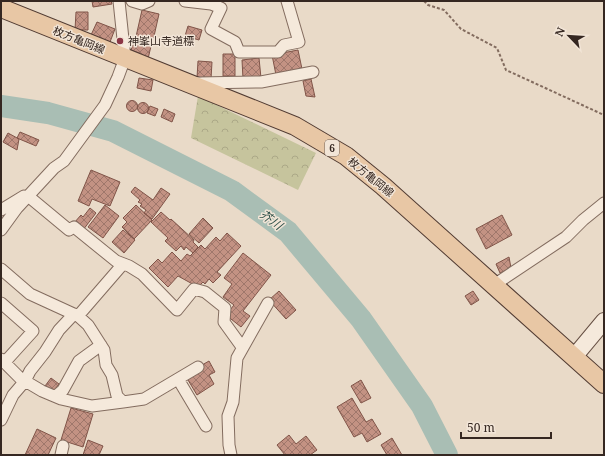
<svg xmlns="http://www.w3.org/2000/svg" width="605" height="456" font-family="'Noto Serif','Noto Sans JP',serif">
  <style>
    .park { fill: url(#park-crowns) }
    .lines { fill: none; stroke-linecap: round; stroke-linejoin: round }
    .river { stroke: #a9beb4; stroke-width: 22 }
    .building { fill: url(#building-cross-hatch); stroke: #805448 }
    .street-casing { stroke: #836c5f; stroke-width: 13 }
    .secondary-casing { stroke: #654e42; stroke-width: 18 }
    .primary-casing { stroke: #523c33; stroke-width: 20 }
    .path { stroke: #836c5f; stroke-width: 2; stroke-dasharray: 3 2; stroke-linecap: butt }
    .street { stroke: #f5e9db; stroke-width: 11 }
    .secondary { stroke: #f5e9db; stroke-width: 16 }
    .primary { stroke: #e8c7a5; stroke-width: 18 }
    .poi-dot { fill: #8b3645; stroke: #f2e5d7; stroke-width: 1.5 }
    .labels { text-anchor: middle; stroke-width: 3; stroke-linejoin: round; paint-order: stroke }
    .shield { fill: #f2e5d7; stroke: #6e6058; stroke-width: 1 }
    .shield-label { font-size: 10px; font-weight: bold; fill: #352721 }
    .street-label { font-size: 11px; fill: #352721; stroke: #f2e5d7 }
    .poi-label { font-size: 11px; fill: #352721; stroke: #f2e5d7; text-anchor: start }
    .water-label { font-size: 12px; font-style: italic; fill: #32534c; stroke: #f2e5d7 }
  </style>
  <defs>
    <pattern id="park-crowns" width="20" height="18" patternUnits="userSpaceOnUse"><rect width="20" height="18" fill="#c6c49d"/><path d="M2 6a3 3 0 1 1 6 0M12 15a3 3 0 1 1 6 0" fill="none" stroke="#aba887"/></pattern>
    <pattern id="building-cross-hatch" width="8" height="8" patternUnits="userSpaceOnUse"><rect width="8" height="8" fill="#c39283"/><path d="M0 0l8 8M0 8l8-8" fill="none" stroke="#9f776b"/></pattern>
  </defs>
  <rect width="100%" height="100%" fill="#e9dac8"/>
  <path class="park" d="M198 96 316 153 298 190 191 138Z"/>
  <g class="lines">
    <path class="river" d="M1 106 48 113 113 131 232 191 288 232 361 319 422 406 447 455"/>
  </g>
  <path class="building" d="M92 1H111L112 4 93 7Z
    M142 10 159 14 152 45 135 41Z
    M76 12H88V30H75Z
    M97 22 115 29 110 42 91 35Z
    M188 26 202 30 199 40 185 36Z
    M134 42 151 46 148 59 138 56 139 53 131 50Z
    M298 50 302 69 276 75 272 55Z
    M223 54H235V76H223Z
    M259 58 261 78 243 79 242 60Z
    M198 61 212 62 211 79 197 78Z
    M139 78 153 80 151 91 137 88Z
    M311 79 315 97 306 96 303 81Z
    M126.5 106a5.5 5.5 0 1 1 11 0a5.5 5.5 0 1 1-11 0Z
    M137.5 108a5.5 5.5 0 1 1 11 0a5.5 5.5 0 1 1-11 0Z
    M150 106 158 109 155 116 147 113Z
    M164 109 175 114 172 122 161 117Z
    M20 132 39 140 36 146 17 138Z
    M8 133 19 139 17 150 3 142Z
    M91 170 120 182 110 206 92 199 89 206 78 201Z
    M135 187 153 200 161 188 170 194 152 219 144 213 146 210 140 206 142 204 138 202 140 200 131 192Z
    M105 205 119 216 103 238 88 227Z
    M136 205 152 220 134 239 122 227 127 222 123 218Z
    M90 208 96 213 83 230 74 223 81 215 83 217Z
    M161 212 170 220 171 219 194 240 193 242 198 247 193 253 186 247 184 250 181 246 176 251 165 241 168 238 151 222Z
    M502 215 512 235 486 249 476 229Z
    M203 218 213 228 199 243 189 234Z
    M123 230 135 240 124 253 112 242Z
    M227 233 241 246 217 272 221 275 213 283 209 279 205 284 203 282 198 287 178 276 168 287 149 268 158 259 162 263 172 252 181 261 187 254 190 256 201 245 205 249 216 237 220 241Z
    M243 253 271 275 243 311 250 316 241 327 226 315 234 305 223 297 232 284 224 278Z
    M509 257 511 268 500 273 496 264Z
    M279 291 296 310 286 319 269 300Z
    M473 291 479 300 471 305 465 296Z
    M209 361 215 372 209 375 214 384 197 395 185 375Z
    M51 378 59 384 53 392 45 386Z
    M361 380 371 398 361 403 351 386Z
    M352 398 366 422 372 419 381 434 367 442 362 433 354 437 337 407Z
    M71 408 93 414 83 447 61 440Z
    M37 429 56 438 48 455H25Z
    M289 435 296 444 306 436 317 450 310 455H285L277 445Z
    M392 438 402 455H387L381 445Z
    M88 440 103 446 99 455H83Z"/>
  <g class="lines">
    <g class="street-casing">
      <path id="street" d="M132 1 142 4 149 1
        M185 1 211 4 221 8 211 29 235 42 239 52H278L284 45 299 42 287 1
        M197 83 261 82 313 72
        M28 196 69 230 74 227 116 261 129 266 142 274 177 310 194 289 205 292 225 308 224 322 242 347
        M1 210 24 196
        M1 230 17 208 54 168 64 161 105 105 118 77 125 58 119 1
        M1 269 30 294 78 316 88 325 104 350 106 365 112 375 117 396 123 402 92 406 61 399 42 391 20 378 1 359
        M494 285 566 237 583 220 604 203
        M1 303 33 331 4 363
        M78 316 123 264
        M178 379 206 426
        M56 396 63 390 79 361 101 345
        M123 402 144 399 198 367
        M1 420 13 395 25 381 30 371 45 352 59 330 74 314
        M61 455 63 446
        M231 455 229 445 228 416 233 402 237 358 268 303"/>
    </g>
    <g class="secondary-casing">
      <path id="secondary" d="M574 357 604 321"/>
    </g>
    <g class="primary-casing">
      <path id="primary" d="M1 8 295 126 346 156 383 186 604 384"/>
    </g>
    <path class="path" d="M424 1 428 5 444 10 461 29 497 48 506 70 604 115"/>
    <use href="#street" class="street"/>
    <use href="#secondary" class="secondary"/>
    <use href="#primary" class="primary"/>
  </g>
  <circle class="poi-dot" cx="120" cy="41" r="4"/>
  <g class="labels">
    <rect class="shield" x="325" y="140" width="14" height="16" rx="3"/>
    <g class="shield-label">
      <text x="332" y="152">6</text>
    </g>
    <g class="street-label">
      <text transform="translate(79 40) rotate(22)" y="4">枚方亀岡線</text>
      <text transform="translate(371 177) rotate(39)" y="4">枚方亀岡線</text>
    </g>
    <g class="poi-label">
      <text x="128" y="45">神峯山寺道標</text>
    </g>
    <g class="water-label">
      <text transform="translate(271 220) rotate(36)" y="4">芥川</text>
    </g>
  </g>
  <rect width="605" height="456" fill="none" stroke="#352721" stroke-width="4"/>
  <g transform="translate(569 36) rotate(295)" stroke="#f2e5d7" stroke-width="3" paint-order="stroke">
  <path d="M0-3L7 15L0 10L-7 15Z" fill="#352721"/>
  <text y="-6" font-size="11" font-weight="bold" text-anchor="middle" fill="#352721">N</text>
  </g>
  <path d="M461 432v6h90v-6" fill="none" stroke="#352721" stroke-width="2"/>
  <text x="467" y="432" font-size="12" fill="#352721" stroke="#f2e5d7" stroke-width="3" paint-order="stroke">50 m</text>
</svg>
